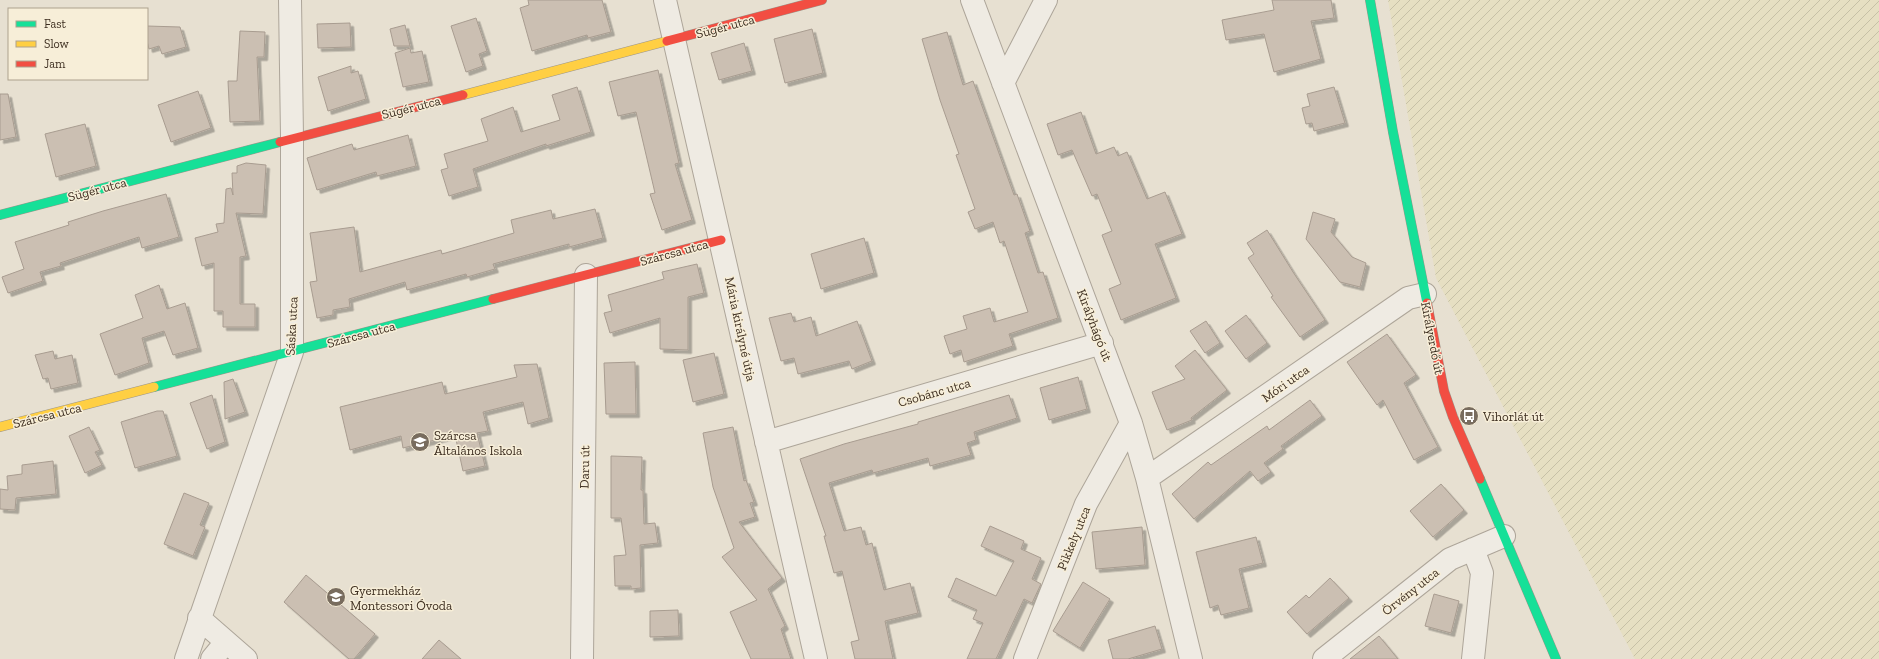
<svg xmlns="http://www.w3.org/2000/svg" width="1879" height="659" font-family="'Zilla Slab',serif">
  <style>
    .farmland { fill: url(#farmland-furrows) }
    .building { fill: #cbbfb2; stroke: #a89c90; filter: url(#shadow) }
    .lines { fill: none; stroke-linecap: round; stroke-linejoin: round }
    .street-casing { stroke: #ada599; stroke-width: 24 }
    .fast-casing { stroke: #9c958a; stroke-width: 10 }
    .slow-casing { stroke: #9c958a; stroke-width: 10 }
    .jam-casing { stroke: #9c958a; stroke-width: 10 }
    .street { stroke: #efebe3; stroke-width: 22 }
    .fast { stroke: #16e098; stroke-width: 9 }
    .slow { stroke: #ffcf43; stroke-width: 9 }
    .jam { stroke: #f24e42; stroke-width: 9 }
    .labels { text-anchor: middle; stroke-width: 3; stroke-linejoin: round; paint-order: stroke }
    .street-label { font-size: 13px; fill: #3d2e20; stroke: #f7eed8 }
    .poi-label { font-size: 13px; fill: #3d2e20; stroke: #f7eed8; text-anchor: start }
  </style>
  <defs>
    <pattern id="farmland-furrows" width="10" height="10" patternUnits="userSpaceOnUse"><rect width="10" height="10" fill="#e6dfc2"/><path d="M-1 1l2-2M0 10L10 0M9 11l2-2" fill="none" stroke="#c6c0a6"/></pattern>
    <filter id="shadow"><feDropShadow dx="3.5" dy="3.5" stdDeviation="0" flood-color="#0004"/></filter>
  </defs>
  <rect width="100%" height="100%" fill="#e7e0d1"/>
  <path class="farmland" d="M1388 0H1879V659H1635L1436 278Z"/>
  <path class="building" d="M528 0H602L611 32 588 38 587 35 532 51 520 8 529 5Z
    M1272 0H1331L1334 18 1311 21 1321 59 1274 72 1264 34 1226 40 1222 20 1274 10Z
    M476 18 487 51 479 54 483 66 466 72 451 26Z
    M350 23 351 47 318 48 317 24Z
    M405 25 410 46H394L390 29Z
    M147 26 180 27 186 47 162 54 159 46 149 49 147 41Z
    M812 29 823 73 785 83 774 39Z
    M240 31 265 32 264 57H257L260 121 230 122 228 81H237Z
    M947 32 963 85 973 81 1014 195 1017 194 1030 231 1025 233 1038 273 1043 272 1058 318 1009 334 1013 346 964 362 961 350 950 354 944 336 967 329 963 316 990 308 994 322 1028 312 1004 241 1000 243 993 222 975 229 968 212 975 209 956 155 959 154 940 100 922 39Z
    M744 43 752 71 719 80 711 53Z
    M410 48 411 53 422 51 429 82 403 87 395 53Z
    M351 66V73L358 71 366 99 328 111 318 77Z
    M658 70 679 163 675 164 692 220 662 230 650 194 655 193 636 112 618 116 609 82Z
    M577 87 591 132 546 146V144L473 169 478 187 449 196 441 170 448 168 444 154 488 141 481 119 513 107 521 132 560 120 552 95Z
    M1334 87 1345 123 1314 131 1312 123 1306 124 1302 108 1310 106 1307 94Z
    M198 91 211 128 171 142 158 105Z
    M0 94H8L16 137 0 140Z
    M1081 112 1096 154 1114 147 1118 156 1127 152 1147 199 1165 192 1182 234 1155 244 1176 298 1121 320 1109 289 1121 284 1102 235 1112 231 1097 194 1092 196 1072 150 1058 155 1047 124Z
    M85 124 96 166 56 177 45 134Z
    M408 135 416 166 377 176 376 172 317 190 307 158 352 144 354 150Z
    M246 163 266 165 263 214 236 213 246 256 240 257V304H255V327H223V311H214V263L202 266 195 238 218 232 216 224 224 223 226 189 231 188 233 195 232 173H237V166Z
    M166 194 179 237 142 248 139 237 60 263 61 266 40 272 43 281 8 293 2 277 24 269 15 242 69 225 68 222 103 211Z
    M595 209 603 238 569 247V244L493 264 495 269 467 277 466 274 407 290 405 282 349 299 350 307 333 310V315L317 318 310 282 317 281 310 233 354 227 360 272 441 250 442 254 514 233 511 220 551 210 553 219Z
    M1313 212 1335 219 1331 232 1352 257 1366 263 1360 287 1340 282 1306 239Z
    M1267 230 1293 272 1325 320 1300 337 1271 297 1273 296 1248 258 1254 254 1247 243Z
    M864 238 874 273 821 289 811 254Z
    M697 264 704 293 688 297V350L660 349V318L610 333 604 313 612 311 608 295 664 279 662 272Z
    M159 285 167 309 185 303 198 348 173 355 164 331 142 338 149 363 115 375 100 334 143 318 135 295Z
    M791 313 794 322 811 317 816 336 857 321 872 361 852 369 849 361 798 374 794 358 781 361 769 318Z
    M1246 315 1267 343 1246 359 1225 331Z
    M1206 321 1220 343 1205 353 1190 331Z
    M1387 334 1416 375 1404 383 1438 447 1414 460 1383 400 1377 405 1347 362Z
    M1195 350 1227 390 1191 418 1192 420 1167 430 1152 392 1185 379 1175 366Z
    M53 351 55 359 72 355 78 383 51 389 48 378 43 379 35 355Z
    M714 353 724 394 693 402 683 360Z
    M635 362 636 414H606L604 363Z
    M537 364 549 418 528 424 523 402 483 412 488 431 477 433 485 466 463 471 455 435 403 448 401 436 350 450 340 407 442 382 445 394 517 377 514 365Z
    M1078 377 1087 409 1049 420 1040 388Z
    M233 379 245 412 225 419 224 382Z
    M212 395 225 442 207 449 190 403Z
    M1009 395 1017 418 974 432 976 440 967 443 971 455 930 466 928 458 873 473 872 470 829 483 844 531 861 527 866 545 872 543 884 590 910 583 918 613 885 621 893 659H855L851 642 859 640 842 571 834 573 824 536H826L800 459 844 444 918 424V422Z
    M1310 400 1322 416 1281 446 1283 449 1264 463 1271 472 1258 481 1250 471 1194 519 1172 494 1208 462 1211 465 1267 426 1269 430Z
    M157 411H163L177 456 135 468 121 422Z
    M89 427 100 450 95 452 102 465 85 473 69 436Z
    M733 427 744 481 746 480 754 502 750 503 755 517 739 522 782 578 768 589 785 626 781 629 791 659H751L730 612 757 600 722 557 734 548 713 487 703 433Z
    M611 456 642 457 641 490H643L644 524 655 523 658 543 640 545 641 588 631 589V586H615L614 556 626 555 621 518H611Z
    M53 461 56 494 16 498 15 510 0 509V489L8 490 7 476 22 474V465Z
    M1441 484 1464 510 1433 537 1410 511Z
    M184 493 209 503 200 525 205 527 193 556 164 544Z
    M990 526 1024 541 1021 549 1041 558 1032 579 1041 584 1032 603 1024 599 996 659H967L983 623 973 619 977 610 948 597 956 578 996 596 1014 561 981 546Z
    M1142 527 1145 565 1096 569 1092 532Z
    M1256 537 1263 563 1239 569 1249 608 1221 615 1218 605 1210 608 1196 552Z
    M306 575 375 634 354 659H349L284 602Z
    M1330 578 1349 598 1307 634 1287 612 1306 595 1309 598Z
    M1083 582 1110 599 1080 648 1053 631Z
    M1434 594 1459 601 1451 633 1425 626Z
    M678 610 679 636 650 637V611Z
    M1155 626 1162 649 1128 659H1113L1108 640Z
    M1379 636 1398 659H1350Z
    M439 640 461 659H422Z"/>
  <g class="lines">
    <g class="street-casing">
      <path id="street" d="M665 0 816 659
        M972 0 1131 423 1147 478 1191 659
        M1003 83 1046 0
        M766 442 1102 343
        M1147 478 1408 298 1425 294
        M1473 549 1482 573 1473 659
        M199 618 246 659
        M186 659 292 352V137L290 0
        M212 659 226 642
        M582 659 586 275
        M1025 659 1086 504 1131 423
        M1324 659 1450 559 1504 536"/>
    </g>
    <g class="fast-casing">
      <path id="fast" d="M1370 0 1393 132 1427 303
        M0 215 280 142
        M154 387 493 299
        M1480 479 1556 659"/>
    </g>
    <g class="slow-casing">
      <path id="slow" d="M463 95 667 41
        M0 427 154 387"/>
    </g>
    <g class="jam-casing">
      <path id="jam" d="M667 41 822 0
        M280 142 463 95
        M493 299 721 240
        M1427 303 1444 391 1453 417 1480 479"/>
    </g>
    <use href="#street" class="street"/>
    <use href="#fast" class="fast"/>
    <use href="#slow" class="slow"/>
    <use href="#jam" class="jam"/>
  </g>
  <defs>
    <g id="bus-disc" transform="scale(1)"><circle r="9.5" fill="#786c5e" stroke="#f7eed8"/><path d="M-5-6H5V4H4V6H2V4H-2V6H-4V4H-5ZM-3.5-4V0h7V-4ZM-3.5 1.2v1.5H-2V1.2ZM2 1.2v1.5H3.5V1.2Z" fill="#fff"/></g>
    <g id="school-disc" transform="scale(1)"><circle r="9.5" fill="#786c5e" stroke="#f7eed8"/><path d="M0-5L7-2L0 1L-7-2ZM-4 1L0 2.5L4 1V4Q0 6-4 4Z" fill="#fff"/></g>
  </defs>
  <g fill-rule="evenodd">
    <use href="#bus-disc" x="1469" y="416"/>
    <use href="#school-disc" x="420" y="442"/>
    <use href="#school-disc" x="336" y="597"/>
  </g>
  <g class="labels">
    <g class="street-label">
      <text transform="translate(725 26) rotate(-15)" y="5">Sügér utca</text>
      <text transform="translate(411 107) rotate(-14)" y="5">Sügér utca</text>
      <text transform="translate(97 189) rotate(-15)" y="5">Sügér utca</text>
      <text transform="translate(674 252) rotate(-15)" y="5">Szárcsa utca</text>
      <text transform="translate(1095 325) rotate(69)" y="5">Királyhágó út</text>
      <text transform="translate(291 326) rotate(-87)" y="5">Sáska utca</text>
      <text transform="translate(741 329) rotate(78)" y="5">Mária királyné útja</text>
      <text transform="translate(361 334) rotate(-15)" y="5">Szárcsa utca</text>
      <text transform="translate(1433 338) rotate(79)" y="5">Királyerdő út</text>
      <text transform="translate(1285 383) rotate(-35)" y="5">Móri utca</text>
      <text transform="translate(934 392) rotate(-16)" y="5">Csobánc utca</text>
      <text transform="translate(47 415) rotate(-14)" y="5">Szárcsa utca</text>
      <text transform="translate(584 467) rotate(-89)" y="5">Daru út</text>
      <text transform="translate(1073 538) rotate(-68)" y="5">Pikkely utca</text>
      <text transform="translate(1410 591) rotate(-38)" y="5">Örvény utca</text>
    </g>
    <g class="poi-label">
      <text x="1483" y="421">Vihorlát út</text>
      <text x="434" y="440">Szárcsa<tspan x="434" dy="15">Általános Iskola</tspan></text>
      <text x="350" y="595">Gyermekház<tspan x="350" dy="15">Montessori Óvoda</tspan></text>
    </g>
  </g>
  <rect x="8" y="8" width="140" height="72" fill="#f7eed8" stroke="#ada18e"/>
  <rect x="16" y="21" width="20" height="6" fill="#16e098" stroke="#ada18e"/>
  <text x="44" y="28" font-size="12" fill="#3d2e20">Fast</text>
  <rect x="16" y="41" width="20" height="6" fill="#ffcf43" stroke="#ada18e"/>
  <text x="44" y="48" font-size="12" fill="#3d2e20">Slow</text>
  <rect x="16" y="61" width="20" height="6" fill="#f24e42" stroke="#ada18e"/>
  <text x="44" y="68" font-size="12" fill="#3d2e20">Jam</text>
</svg>
